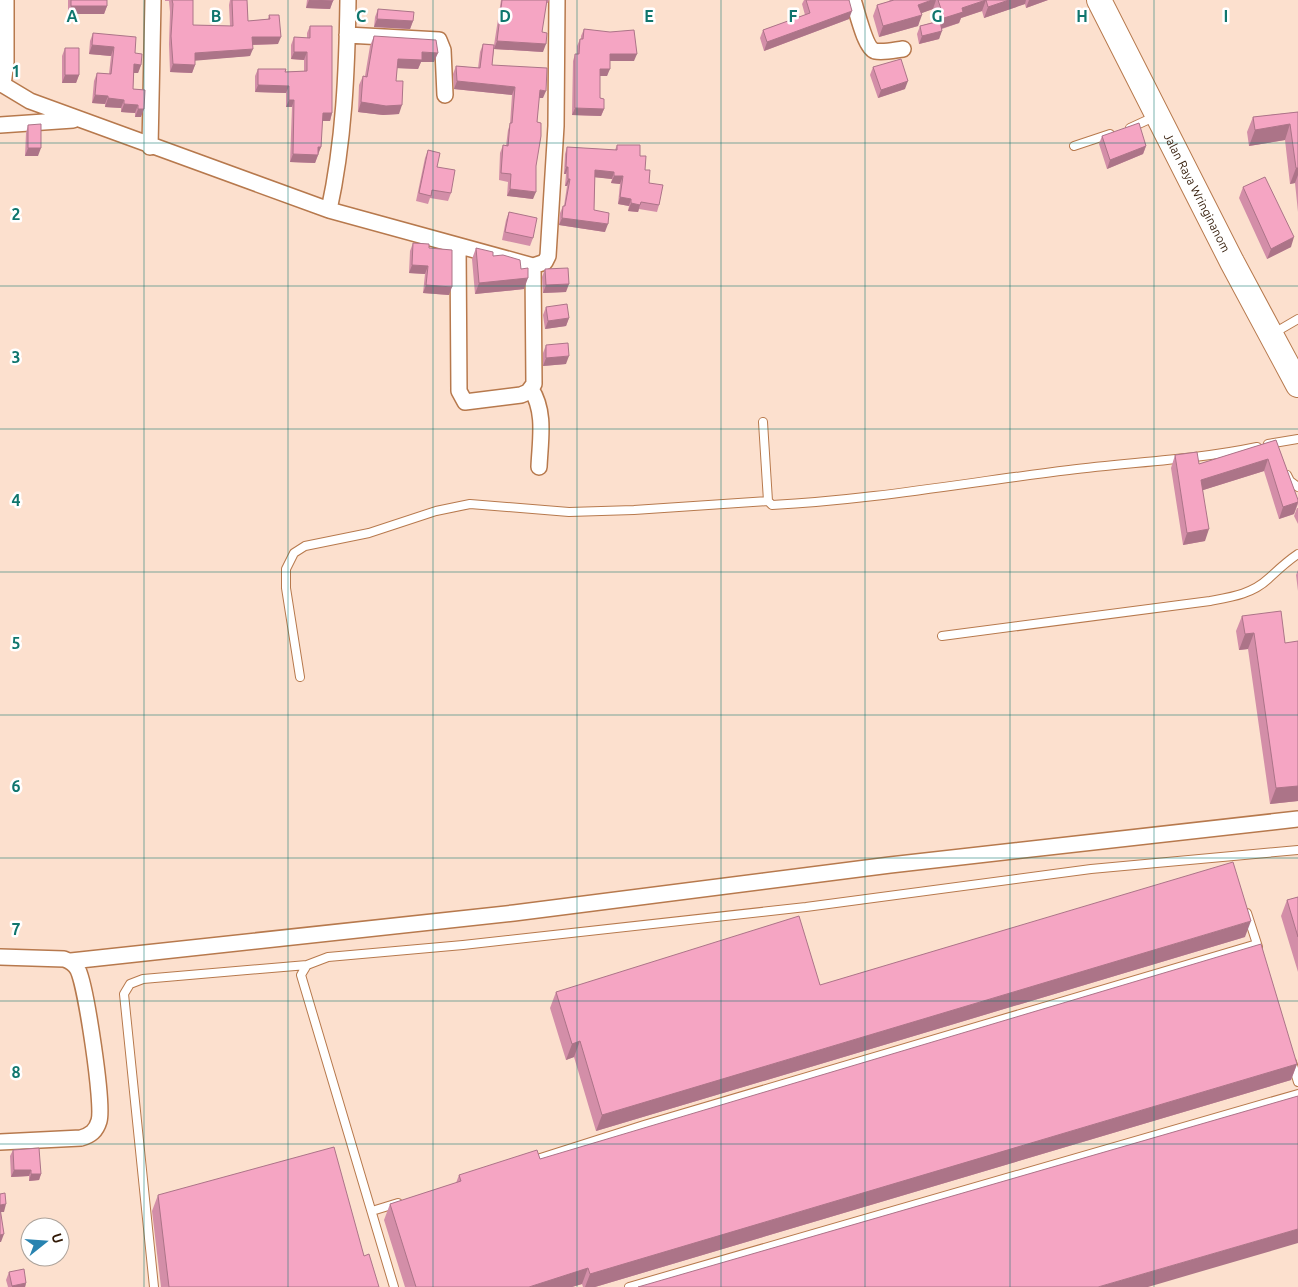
<svg xmlns="http://www.w3.org/2000/svg" width="1298" height="1287" font-family="Ubuntu,sans-serif">
  <style>
    .lines { fill: none; stroke-linecap: round; stroke-linejoin: round }
    .lane-casing { stroke: #b7794d; stroke-width: 10 }
    .street-casing { stroke: #b7794d; stroke-width: 18 }
    .primary-casing { stroke: #b7794d; stroke-width: 26 }
    .lane { stroke: #fff; stroke-width: 8 }
    .street { stroke: #fff; stroke-width: 15 }
    .primary { stroke: #fff; stroke-width: 24 }
    .wall { fill: #d38ea8 }
    .shaded-wall { fill: #ac7488 }
    .building { fill: #f5a5c3; stroke: #ac7488 }
    .grid { fill: none; stroke: #0f766e; stroke-width: 1; stroke-opacity: 0.55 }
    .labels { text-anchor: middle; stroke-width: 5; stroke-linejoin: round; paint-order: stroke }
    .street-label { font-size: 12px; fill: #311906; stroke: #fff }
    .grid-label { font-size: 16px; text-anchor: middle; font-weight: bold; fill: #0f766e; stroke: #fff; stroke-width: 5; stroke-linejoin: round; paint-order: stroke }
  </style>
  <rect width="100%" height="100%" fill="#fce0ce"/>
  <g class="lines">
    <g class="lane-casing">
      <path id="lane" d="M1130 128 1156 116
        M1074 146 1110 134
        M1274 333 1298 319
        M763 422 768 501 772 505C872 500 970 482 1069 470 1132 462 1195 460 1257 447
        M1268 444 1298 439
        M1287 475 1290 481 1298 487
        M942 636 1210 601C1231 597 1252 594 1268 579 1278 570 1286 562 1298 554
        M300 677 286 588V569L294 553 305 546 369 533 436 511 470 504 569 512 634 510 768 501
        M1247 913 1258 947
        M1292 1062 1298 1082
        M531 1161 644 1125 1257 944
        M372 1211 398 1203
        M154 1287 124 994 130 984 143 979 307 965
        M394 1287 301 975 307 965 328 957 463 945 806 907 1091 869 1298 850
        M629 1287 1298 1094"/>
    </g>
    <g class="street-casing">
      <path id="street" d="M853 0C857 11 865 48 875 51 883 53 895 50 903 49
        M347 35 439 40 443 50 445 95
        M0 83 30 101 329 210C344 142 347 70 348 0
        M3 85 6 62V0
        M0 125 73 120
        M150 147 153 0
        M329 210 533 266 545 262 548 256 556 126 557 0
        M458 246 459 391 465 402 521 395 528 392 534 384 533 266
        M531 389C546 412 540 441 539 467
        M0 957 64 959C70 961 75 964 78 970 86 987 104 1105 99 1121 96 1131 91 1135 81 1138L0 1142
        M71 961 514 913 890 865 1298 819"/>
    </g>
    <g class="primary-casing">
      <g id="primary">
        <path id="s1" d="M1099 0 1232 262 1298 385"/>
      </g>
    </g>
    <use href="#lane" class="lane"/>
    <use href="#street" class="street"/>
    <use href="#primary" class="primary"/>
  </g>
  <path class="wall" d="M68 0H107V6L104 14H68Z
    M165 0H193V25L230 26 229 5 230 0H247L248 21 268 19 269 15 278 44 252 45 250 56 195 60V65L192 73 170 72 169 44 170 12 169 1H165Z
    M307 0H333L330 9 306 8Z
    M501 0H549L548 3H546L542 32 543 52 494 49 492 65 543 98H539L537 122 536 166 533 199 507 196 508 182 499 180 500 153 503 145 506 146 508 130 510 124 512 95 454 89 453 74 456 66 478 68 480 52 483 44 494 45Z
    M804 0H849V19L764 51 760 38 763 30 805 15 802 4Z
    M889 0H1048L1026 8 1025 4 984 18 982 11 961 18 959 23 942 29 939 39 919 44 917 34 920 26 937 21 933 9 921 13 918 26 879 37 873 16 877 5 890 1Z
    M378 9 413 21 410 29 374 27 375 17Z
    M310 26 332 113 330 121H322L321 147 315 163 290 162 292 107H286V93L255 92V76L258 69 285 72 304 71V60L291 59V45L294 37 307 38V33Z
    M584 29 634 61H610L607 76H600V98L604 109 601 116 572 115 573 61 575 54H577V46L580 39H581V36Z
    M93 33 135 53 141 65 138 73H134L133 89 145 90 141 117H135V113L121 112V108L105 107V104L92 103 94 81 97 73 109 74 111 56 89 54 90 41Z
    M374 36 434 62H421L418 69 397 68 396 81 399 114 383 115 358 112 359 85 363 76H365L370 46Z
    M65 48 79 75 76 83H62V56Z
    M873 67 905 89 878 98 870 75Z
    M1298 112V212L1295 183 1290 184 1285 140 1249 146 1247 132 1253 117Z
    M28 125 38 156H25L26 133Z
    M1102 136 1146 146 1143 154 1107 169 1099 144Z
    M617 145 640 156 645 170 649 183 659 205 657 212 639 209 638 212 628 211 629 206 618 204 620 184 611 183 612 179 595 177 594 210 605 232 559 225 560 213 563 206H564L567 186H565L566 174H564L565 154 567 147 615 150Z
    M428 150 451 193 448 201 430 198 428 204 416 201 425 158Z
    M1243 187 1291 247 1267 259 1239 198Z
    M509 212 533 238 530 246 502 240 506 220Z
    M413 243 429 248 449 295 423 293 425 274 409 273 410 251Z
    M476 248 521 269 524 289 475 294 472 259Z
    M545 269 566 292 543 293 542 277Z
    M546 307 569 318 566 326 545 329 543 315Z
    M546 345 566 364 543 366V353Z
    M1276 440 1298 500V504L1294 514 1279 519 1264 471 1203 490 1205 541 1183 545 1171 468 1175 455 1199 464Z
    M1297 508H1298V524L1294 516Z
    M1298 570V591L1296 575Z
    M1242 616 1285 643 1298 801 1270 804 1248 649 1239 650 1236 631Z
    M1298 897V972L1281 916 1287 900Z
    M1245 937 596 1131 574 1057 566 1060 550 1008 556 992 820 985Z
    M1297 1064 1291 1080 595 1287H583L582 1284 572 1287H405L384 1220 390 1204 456 1183 459 1175 540 1159Z
    M13 1150 41 1174 39 1180 29 1181V1176L11 1177 10 1156Z
    M158 1195 364 1256 379 1287H161L152 1211Z
    M9 1272 26 1283 25 1287H8L6 1280Z"/>
  <path class="shaded-wall" d="M309 0 333 1 330 9 306 8Z
    M932 0H936L933 9 914 16 918 5Z
    M986 0 982 11 961 18 959 23 940 29 944 18 962 8Z
    M1009 0H1026L1025 4 984 18 988 7Z
    M1029 0H1048L1026 8Z
    M71 6H107L104 14H68Z
    M852 11 849 19 764 51 767 42Z
    M922 15 918 26 879 37 883 26Z
    M377 19 413 21 410 29 374 27Z
    M942 31 939 39 919 44 922 36Z
    M252 37H281L278 44 249 45Z
    M497 41 546 44 543 52 494 49Z
    M92 45 114 47 111 56 89 54Z
    M253 49 250 56 192 61 195 53Z
    M294 52H307L304 60 291 59Z
    M422 52 438 53 434 62H421L418 69 395 68 398 59Z
    M610 54H637L634 61H608Z
    M134 64 141 65 138 73H131Z
    M173 64 195 65 192 73 170 72Z
    M600 69H610L607 76H598Z
    M65 75H79L76 83H62Z
    M457 81 515 87 512 95 454 89Z
    M908 81 905 89 878 98 881 90Z
    M258 85 289 86 286 93 255 92Z
    M540 90 546 91 543 98H537Z
    M95 95 108 96 105 104 92 103Z
    M108 98 124 100 121 108 105 107Z
    M289 100H294L292 107H286Z
    M361 102 402 105 399 114 383 115 358 112Z
    M124 104 138 105 135 113 121 112Z
    M575 108 604 109 601 116 572 115Z
    M138 109H144L141 117H135Z
    M323 113H332L330 121H320Z
    M1290 124 1285 140 1249 146 1255 130Z
    M1146 146 1143 154 1107 169 1110 160Z
    M318 147H321L318 154H316Z
    M28 148H41L38 156H25Z
    M293 154 318 155 315 163 290 162Z
    M566 167H568L566 174H564Z
    M1296 168H1298V175L1295 183 1290 184Z
    M595 170 614 172 612 179 592 177Z
    M614 176H623L620 184 611 183Z
    M568 179H570L567 186H565Z
    M510 189 536 192 533 199 507 196Z
    M620 197 631 199 629 206 618 204Z
    M631 203 640 205 638 212 628 211Z
    M562 218 608 224 605 232 559 225Z
    M1294 237 1291 247 1267 259 1271 249Z
    M412 265 428 266 425 274 409 273Z
    M528 278 524 289 475 294 479 283Z
    M569 284 566 292 543 293 546 285Z
    M426 285 452 287 449 295 423 293Z
    M569 318 566 326 545 329 548 321Z
    M569 356 566 364 543 366 546 358Z
    M1268 459 1264 471 1197 492 1201 480Z
    M1298 502 1294 514 1279 519 1283 507Z
    M1209 529 1205 541 1183 545 1187 533Z
    M1254 633 1248 649 1239 650 1245 634Z
    M1298 786V801L1270 804 1276 788Z
    M1251 921 1245 937 596 1131 602 1115Z
    M580 1041 574 1057 566 1060 572 1044Z
    M1297 1064 1291 1080 595 1287H585L590 1274Z
    M14 1170H31L29 1176 11 1177Z
    M31 1174H41L39 1180 29 1181Z
    M6 1204 4 1212H0V1205Z
    M1298 1229V1243L1148 1287H1098Z
    M4 1234 1 1242H0V1235Z
    M588 1268 582 1284 572 1287H529Z
    M26 1283 25 1287H12V1286Z"/>
  <path class="building" d="M71 0H107V6H71Z
    M172 0H193V25L233 26 232 0H247L248 21 270 19 269 15H279L281 37H252L253 49 195 53V65L173 64 171 36 173 4Z
    M309 0H333V1Z
    M502 0H547L542 32 547 33 546 44 497 41Z
    M806 0H849L852 11 767 42 763 30 810 13Z
    M894 0H932L918 5 922 15 883 26 877 5Z
    M938 0H1009L988 7 986 0 962 8 963 12 944 18Z
    M378 9 414 12 413 21 377 19Z
    M940 21 942 31 922 36 920 26Z
    M310 26H332V113H323L321 147H318V155L293 154 294 100H289V86L258 85V69H286L285 72 307 71V52H294V37L310 38Z
    M584 29 610 32 634 30 637 54H610V69H600V98L604 99V109L575 108V54H579L580 39H583Z
    M93 33 136 37 135 53 142 54 141 65 134 64 133 89 145 90 144 109H138V105L124 104V100L108 98V96L95 95 97 73 111 74 114 47 92 45Z
    M374 36 436 40 438 53 422 52V60L398 59 396 81H403L402 105 386 106 361 102 363 76 367 77Z
    M483 44 494 45 492 65 547 68 546 91 540 90 537 122 541 123V136L536 166V192L510 189 511 174 501 173 503 145 508 146 510 123H512L515 87 457 81 456 66 480 68Z
    M65 48H79V75H65Z
    M901 59 908 81 881 90 873 67Z
    M1298 112V168H1296L1290 124 1255 130 1253 117Z
    M1139 123 1146 146 1110 160 1102 136Z
    M41 124V148H28V125Z
    M617 145H640V156H646L645 170H650L649 183 663 185 659 205 641 202 640 205 631 203V199L620 197 623 176H614V172L595 170 594 210 609 213 608 224 562 218 563 206H565L570 179H568V167H566L567 147 617 150Z
    M428 150 440 153 437 167 455 170 451 193 432 190 431 196 419 193Z
    M1265 177 1294 237 1271 249 1243 187Z
    M509 212 537 218 533 238 505 232Z
    M413 243 429 244V248L452 250V287L426 285 428 266 412 265Z
    M476 248 493 252V256L503 255 520 260 521 269 528 268V278L479 283Z
    M568 268 569 284 546 285 545 269Z
    M567 304 569 318 548 321 546 307Z
    M568 343 569 356 546 358V345Z
    M1276 440 1298 500V502L1283 507 1268 459 1201 480 1209 529 1187 533 1175 455 1197 452 1199 464Z
    M1281 611 1285 643 1298 641V786L1276 788 1254 633 1245 634 1242 616Z
    M1233 862 1251 921 602 1115 580 1041 572 1044 556 992 799 916 820 985Z
    M1298 897V937L1287 900Z
    M1261 944 1297 1064 590 1274 588 1268 529 1287H416L390 1204 461 1181 459 1175 537 1150 540 1159Z
    M1298 1096V1229L1098 1287H638Z
    M334 1147 364 1256 369 1254 379 1287H169L158 1195Z
    M39 1148 41 1174H31V1170H14L13 1150Z
    M5 1193 6 1204 0 1205V1194Z
    M0 1208 4 1234 0 1235Z
    M24 1269 26 1283 12 1286 9 1272Z"/>
  <path class="grid" d="M144 0V1287M288 0V1287M433 0V1287M577 0V1287M721 0V1287M865 0V1287M1010 0V1287M1154 0V1287M0 143H1298M0 286H1298M0 429H1298M0 572H1298M0 715H1298M0 858H1298M0 1001H1298M0 1144H1298"/>
  <g class="labels">
    <g class="street-label">
      <text dy="4" stroke="none"><textPath href="#s1" startOffset="216">Jalan Raya Wringinanom</textPath></text>
    </g>
  </g>
  <g class="grid-label">
    <text x="72" y="22">A</text>
    <text x="216" y="22">B</text>
    <text x="361" y="22">C</text>
    <text x="505" y="22">D</text>
    <text x="649" y="22">E</text>
    <text x="793" y="22">F</text>
    <text x="937" y="22">G</text>
    <text x="1082" y="22">H</text>
    <text x="1226" y="22">I</text>
    <text x="16" y="77">1</text>
    <text x="16" y="220">2</text>
    <text x="16" y="363">3</text>
    <text x="16" y="506">4</text>
    <text x="16" y="649">5</text>
    <text x="16" y="792">6</text>
    <text x="16" y="935">7</text>
    <text x="16" y="1078">8</text>
  </g>
  <g transform="translate(45 1242) rotate(73)"><circle r="24" fill="#ffffff" stroke="#ada39b"/>
  <path d="M0-4L9 19L0 12L-9 19Z" fill="#2883b0"/>
  <text y="-8" font-size="14" font-weight="bold" text-anchor="middle" fill="#311906">U</text>
  </g>
</svg>
